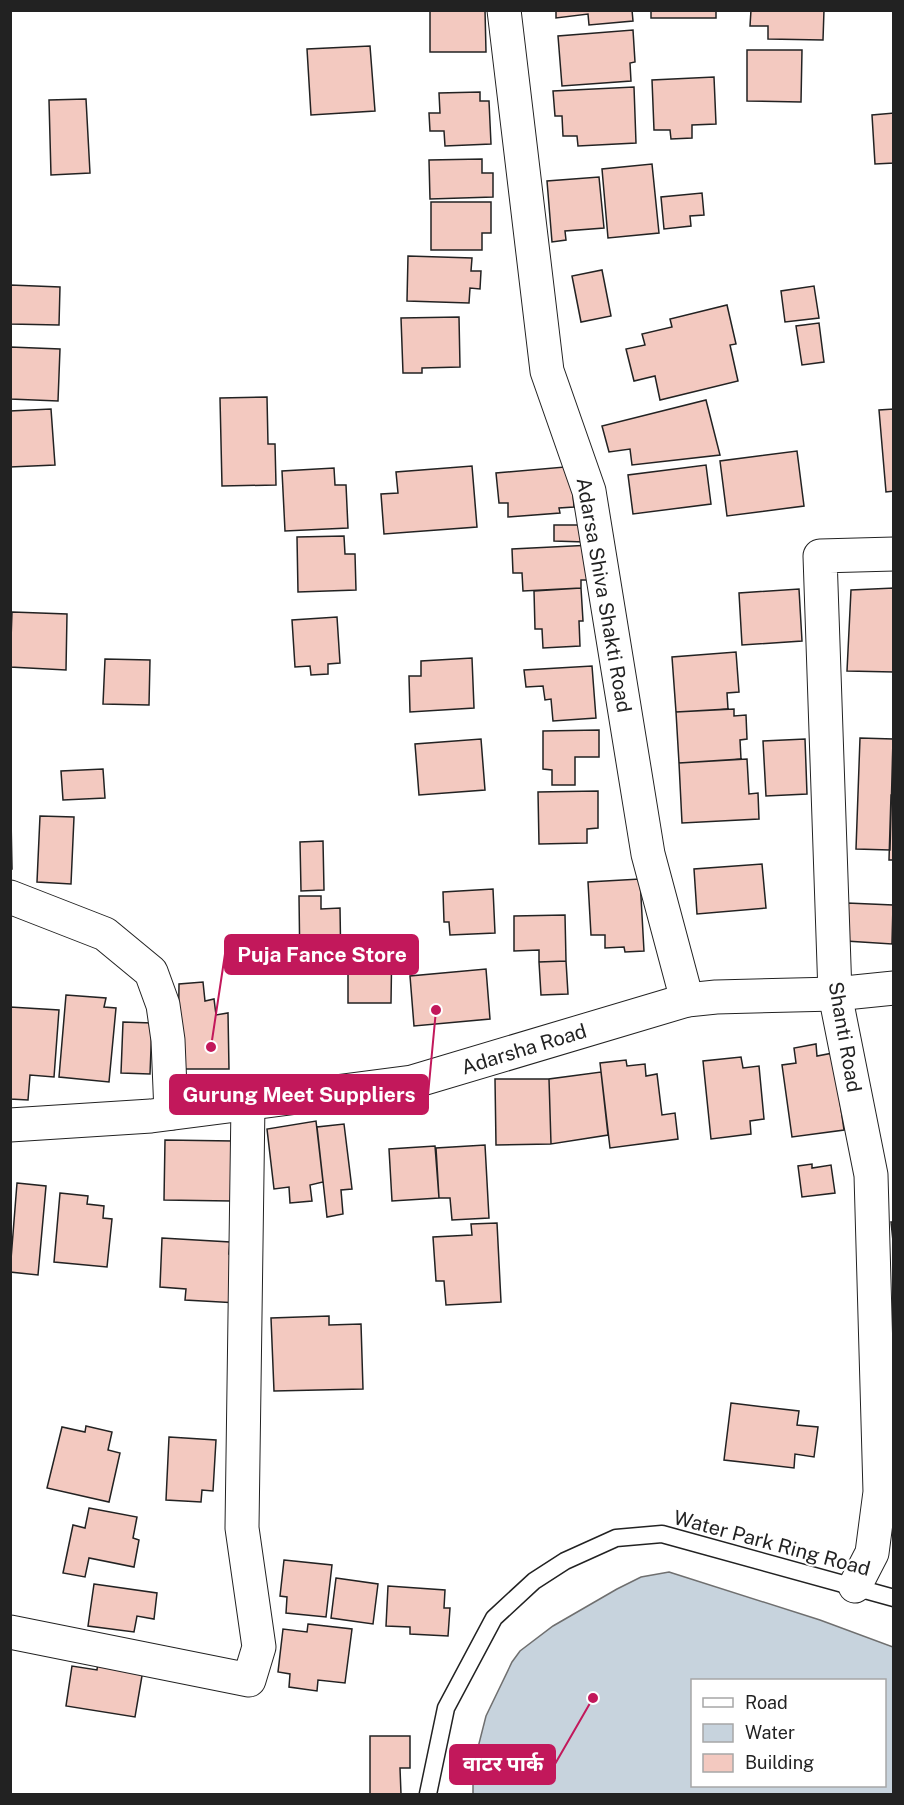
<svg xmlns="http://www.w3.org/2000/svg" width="904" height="1805" font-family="'Public Sans','Noto Sans Devanagari',sans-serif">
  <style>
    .water { fill: #c7d3dd; stroke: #6f6f6f; stroke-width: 1.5; fill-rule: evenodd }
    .building { fill: #f3c9c0; stroke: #222; stroke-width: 1.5 }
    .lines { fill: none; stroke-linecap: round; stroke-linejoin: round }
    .lane-casing { stroke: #222; stroke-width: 19 }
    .street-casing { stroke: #222; stroke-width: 35 }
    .secondary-casing { stroke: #222; stroke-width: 35 }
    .lane { stroke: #fff; stroke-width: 16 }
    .street { stroke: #fff; stroke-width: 33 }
    .secondary { stroke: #fff; stroke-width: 33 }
    .labels { text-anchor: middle; stroke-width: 4.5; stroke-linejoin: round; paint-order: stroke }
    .street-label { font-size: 20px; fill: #222; stroke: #fff }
    .leader { fill: none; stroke: #c2185b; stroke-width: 2 }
    .callout-dot { fill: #c2185b; stroke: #fff; stroke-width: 2 }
    .callout { fill: #c2185b; stroke: #c2185b; stroke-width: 2 }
    .callout-label { font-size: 21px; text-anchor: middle; font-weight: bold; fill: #fff }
  </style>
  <rect width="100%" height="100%" fill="#fff"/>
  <path class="water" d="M669 1572 820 1620 893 1647V1794H473V1767L486 1716 512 1662 520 1651 553 1626 617 1589 641 1577ZM692 1680H884V1786H692Z"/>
  <path class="building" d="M430 10H485L486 52H430Z
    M556 10H632L633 21 589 25 588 14 556 18Z
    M651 10H716V18H651Z
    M751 10H824L823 40 768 39V26H750Z
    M633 30 635 62 630 63 631 81 562 86 558 36Z
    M370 46 375 111 311 115 307 49Z
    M747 50H802L801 102 747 101Z
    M714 77 716 124 692 125V138L671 139 670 130H654L652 80Z
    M634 87 636 143 578 146 577 136H563L562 116H555L553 91Z
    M480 92V101H489L491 144 445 146 444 131H430L429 113H440L439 93Z
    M86 99 90 173 51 175 49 100Z
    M894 113V163L875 164 872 115Z
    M482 159V173H493V197L430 199 429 160Z
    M652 164 659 233 608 238 602 169Z
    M599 177 604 228 565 231 566 240 552 242 547 181Z
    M702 193 704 215 690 216 691 226 664 229 661 197Z
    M431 202H491V233H482V250H431Z
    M408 256 472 258 471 271H481L480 289 470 288 469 303 407 301Z
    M602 270 611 316 581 322 572 276Z
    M10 285 60 287 59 325 10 324Z
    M814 286 819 318 785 322 781 291Z
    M727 305 736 344 730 345 738 381 660 400 655 376 634 381 626 349 645 345 642 334 672 327 670 319Z
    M459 317 460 367 422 368V373H403L401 318Z
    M819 323 824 362 802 365 796 326Z
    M10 347 60 349 58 401 10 399Z
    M267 397 268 444H275L276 485 222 486 220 398Z
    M706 400 720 455 632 465 630 449 609 452 602 426Z
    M51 409 55 465 10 467V411Z
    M894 409V491L886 492 879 410Z
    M797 451 804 506 727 516 720 461Z
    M706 465 711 504 633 514 628 475Z
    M472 466 477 527 384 534 381 494 398 493 396 472Z
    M576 466 573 495 574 507 559 508 560 513 508 517V503H499L496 473Z
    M334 468 335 485H346L348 528 285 531 282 471Z
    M554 525H585V542L554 541Z
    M344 536 345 554H355L356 590 298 592 297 537Z
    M592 545 596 580H581V588L523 591 522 573H513L512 549Z
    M581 588 583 621H579L580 646 543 648 542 629H535L534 591Z
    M894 588V672L847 671 851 590Z
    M799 589 802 641 742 645 739 593Z
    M12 612 67 614 66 670 10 667Z
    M337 617 340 663 328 664V674L311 675 310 666 295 667 292 620Z
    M736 652 739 692 727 693 728 709 676 712 672 657Z
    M472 658 474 708 410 712 409 676H421V661Z
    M105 659 150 660 149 705 103 704Z
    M592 666 596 718 553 721 551 699 545 700 543 686 526 687 524 670Z
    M734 709V716L746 715 747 739 740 740 741 759 679 763 676 712Z
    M599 730V757H575V785H552V770L543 769V731Z
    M860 738 893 739 890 850 856 849Z
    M481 739 485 790 419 795 415 744Z
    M805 739 807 794 766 796 763 741Z
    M747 759 749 794 758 793 759 819 682 823 679 763Z
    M10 767 12 869H10Z
    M103 769 105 798 63 800 61 771Z
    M598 791V828L587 829V843L539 844 538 792Z
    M891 795H894V860H889Z
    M40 816 74 817 71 884 37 882Z
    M323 841 324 890 301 891 300 842Z
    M762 864 766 908 697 914 694 869Z
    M640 879 644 951 625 952 624 947 605 948V935H591L588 882Z
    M493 889 495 933 450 935 449 922H444L443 892Z
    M299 896H321V909L340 908 341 970 300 971Z
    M847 903 893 905 892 944 846 941Z
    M565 915 566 961 539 962V950L514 951V916Z
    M348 937H392L391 1003H348Z
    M566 961 568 994 541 995 539 962Z
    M486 969 490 1019 414 1026 410 976Z
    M203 982 205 1001 214 999 216 1015 228 1013 229 1069H178L179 984Z
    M66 995 106 998 104 1007 116 1008 109 1082 59 1077Z
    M10 1007 59 1010 54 1077 30 1075 28 1100 10 1099Z
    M123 1022 152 1023 150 1074 121 1073Z
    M816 1044 817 1056 833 1053 844 1130 792 1137 782 1065 796 1063 794 1048Z
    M741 1057 743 1068 759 1066 764 1119 750 1121 751 1134 711 1139 703 1061Z
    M626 1060 627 1066 645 1064 646 1076 657 1074 662 1115 675 1113 678 1139 610 1148 600 1063Z
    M601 1072 608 1135 551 1144 549 1079Z
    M495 1079H549L551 1144 496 1145Z
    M316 1121 323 1182 310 1185 312 1201 290 1203 289 1187 274 1189 267 1129Z
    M344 1124 352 1189 341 1190 343 1214 327 1217 317 1127Z
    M165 1140 233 1141 231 1201 164 1200Z
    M485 1145 489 1218 452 1220 450 1198H439L436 1148Z
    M435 1146 439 1198 392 1201 389 1149Z
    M812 1164V1168L831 1165 835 1193 802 1197 798 1166Z
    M17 1183 46 1186 38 1275 10 1272Z
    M60 1193 88 1196 87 1204 104 1206 103 1218 112 1219 107 1267 54 1262Z
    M891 1222H894V1251Z
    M497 1223 501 1302 446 1305 444 1281H436L433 1237 472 1235 471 1224Z
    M162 1238 230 1242 229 1254H240L238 1303 185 1300 186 1289 160 1287Z
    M329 1316V1325L361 1324 363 1389 274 1391 271 1318Z
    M731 1403 799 1411 797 1425 818 1427 814 1457 795 1454 794 1468 724 1460Z
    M86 1426 112 1432 108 1450 120 1453 109 1502 47 1488 62 1427 85 1432Z
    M169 1437 216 1440 213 1491 202 1490 201 1502 166 1500Z
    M89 1508 137 1517 133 1538 139 1540 134 1567 89 1558 85 1577 63 1573 73 1525 85 1528Z
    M284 1560 332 1565 326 1617 286 1613 287 1597 280 1596Z
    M336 1578 378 1584 373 1624 331 1618Z
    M94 1584 157 1593 154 1619 137 1616 134 1632 88 1626Z
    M388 1586 445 1590 444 1608H450L448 1636 410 1634V1627L386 1626Z
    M308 1624 352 1629 345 1683 318 1680 317 1691 289 1687 290 1674 278 1672 283 1629 307 1632Z
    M99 1654 143 1670 135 1717 66 1706 72 1666 97 1670Z
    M370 1736H410V1768H400L401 1794H370Z"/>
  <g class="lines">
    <g class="lane-casing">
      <path id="lane" d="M428 1794 446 1708 494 1618 534 1581 565 1561 616 1538 662 1534 894 1598"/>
    </g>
    <g class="street-casing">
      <path id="street" d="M504 10 547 371 589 491 648 854 687 1000
        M10 897 105 934 151 972 163 1005 168 1040 171 1113
        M855 1586 872 1553 880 1492 871 1175 835 994 820 556 894 554
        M10 1632 249 1680 259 1647 242 1528 248 1103"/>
    </g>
    <g class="secondary-casing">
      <path id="secondary" d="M10 1125 151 1116 412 1082 687 1000 716 997 835 994 894 988"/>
    </g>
    <use href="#lane" class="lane"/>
    <use href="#street" class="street"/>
    <use href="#secondary" class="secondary"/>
  </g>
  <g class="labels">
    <g class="street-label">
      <text transform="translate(604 595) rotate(80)" y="7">Adarsa Shiva Shakti Road</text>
      <text transform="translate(845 1037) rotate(80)" y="7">Shanti Road</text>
      <text transform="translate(524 1049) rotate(-17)" y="7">Adarsha Road</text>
      <text transform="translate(772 1543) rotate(15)" y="7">Water Park Ring Road</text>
    </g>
  </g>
  <path class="leader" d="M211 1047L225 954M436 1010L428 1095M593 1698L555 1764"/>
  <g class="callout-dot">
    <circle cx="211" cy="1047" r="6"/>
    <circle cx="436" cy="1010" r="6"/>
    <circle cx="593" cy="1698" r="6"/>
  </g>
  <g class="callout">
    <rect x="225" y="935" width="193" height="39" rx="6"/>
    <rect x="170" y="1075" width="258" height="39" rx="6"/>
    <rect x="450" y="1745" width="105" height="39" rx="6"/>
  </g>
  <g class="callout-label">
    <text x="322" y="962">Puja Fance Store</text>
    <text x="299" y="1102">Gurung Meet Suppliers</text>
    <text x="503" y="1771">वाटर पार्क</text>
  </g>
  <rect width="904" height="1805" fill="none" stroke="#222222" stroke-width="24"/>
  <rect x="691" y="1679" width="195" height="108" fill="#ffffff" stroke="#a7a7a7" stroke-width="1.5"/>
  <rect x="703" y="1698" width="30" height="9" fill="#ffffff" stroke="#a7a7a7" stroke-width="1.5"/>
  <text x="745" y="1709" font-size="18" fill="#222222">Road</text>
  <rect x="703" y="1724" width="30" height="18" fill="#c7d3dd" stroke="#a7a7a7" stroke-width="1.5"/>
  <text x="745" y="1739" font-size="18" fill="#222222">Water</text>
  <rect x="703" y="1754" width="30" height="18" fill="#f3c9c0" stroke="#a7a7a7" stroke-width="1.5"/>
  <text x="745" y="1769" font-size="18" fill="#222222">Building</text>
</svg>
